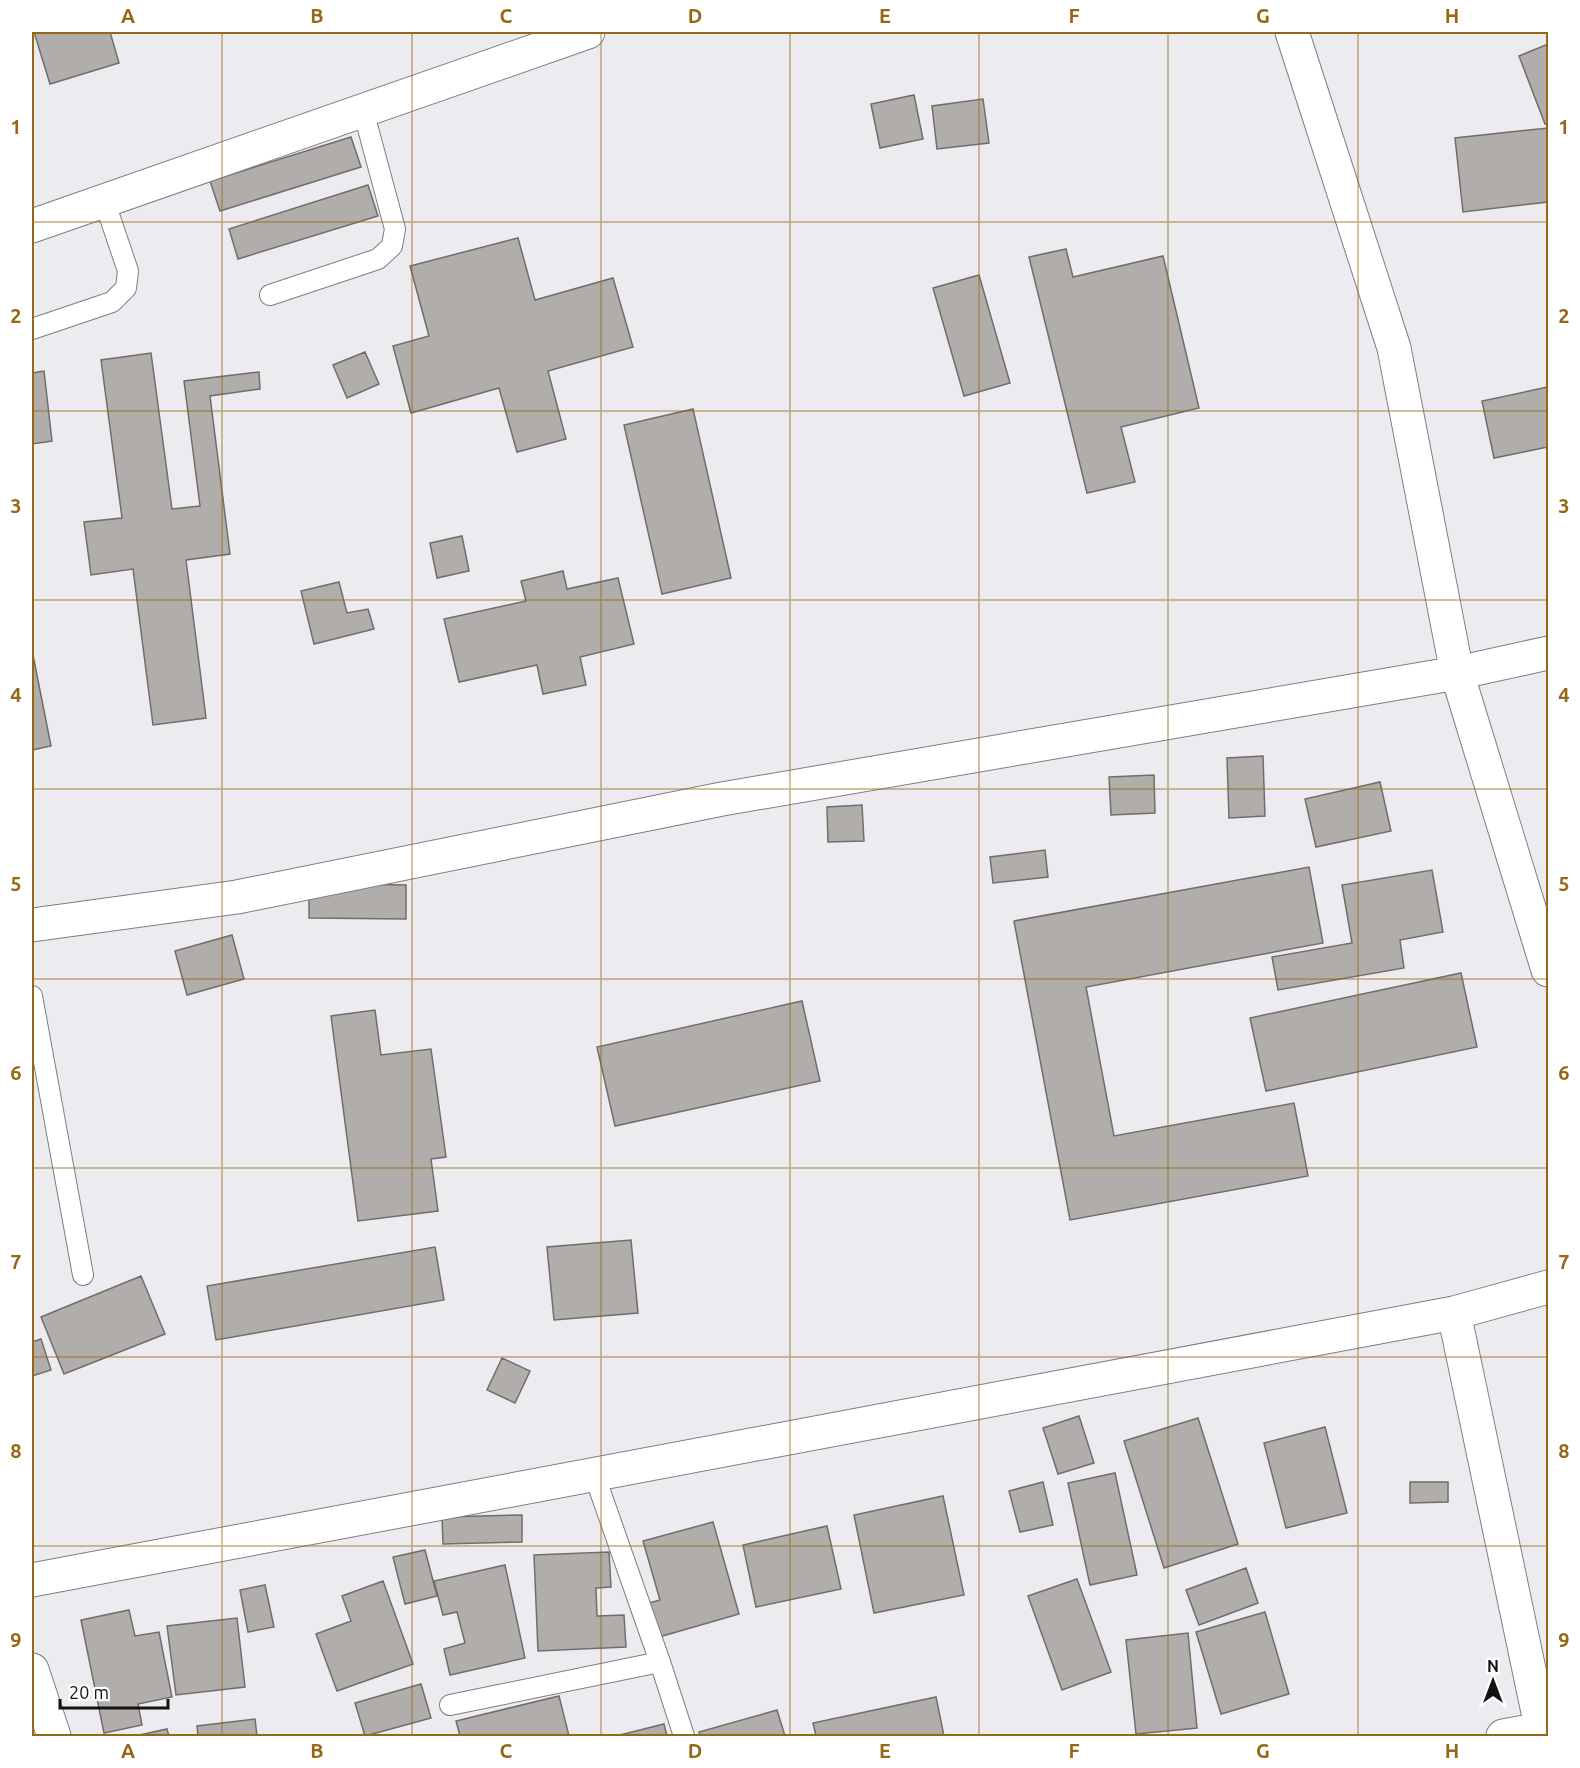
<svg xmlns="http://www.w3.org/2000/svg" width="1580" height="1768" font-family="Ubuntu,sans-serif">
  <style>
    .building { fill: #b0adaa; stroke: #706e6b; stroke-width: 1.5 }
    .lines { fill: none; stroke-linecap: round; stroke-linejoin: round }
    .service-casing { stroke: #7e7e82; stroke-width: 22 }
    .minor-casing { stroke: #7e7e82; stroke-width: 35 }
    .service { stroke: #fff; stroke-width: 20 }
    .minor { stroke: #fff; stroke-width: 33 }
    .grid { fill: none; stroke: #946814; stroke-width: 1.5; stroke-opacity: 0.55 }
    .neatline { fill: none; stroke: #946814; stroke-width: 2 }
    .grid-label { font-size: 20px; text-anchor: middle; font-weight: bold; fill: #946814 }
  </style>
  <rect width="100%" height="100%" fill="#ececf0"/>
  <path class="building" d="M34 32H110L119 63 50 84Z
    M1548 44V123L1545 124 1519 56Z
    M914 95 923 139 880 148 871 104Z
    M983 99 989 143 937 149 932 106Z
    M1548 128V202L1463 212 1455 138Z
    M351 137 361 167 220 211 210 181Z
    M368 185 378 216 238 259 229 229Z
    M518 238 535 300 613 278 633 347 548 371 566 439 517 452 499 388 411 413 393 346 429 336 410 266Z
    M1066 249 1073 277 1163 256 1199 408 1121 427 1135 482 1087 493 1029 257Z
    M979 275 1010 383 964 396 933 288Z
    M365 352 379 384 347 398 333 365Z
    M151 353 172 509 200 506 184 381 259 372 260 389 210 396 230 554 186 560 206 718 153 725 133 569 91 575 84 522 122 518 101 360Z
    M44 371 52 441 32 444V373Z
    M1548 387V447L1494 458 1482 401Z
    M693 409 731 578 662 594 624 425Z
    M462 536 469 571 437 578 430 543Z
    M563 571 567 589 618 578 634 644 580 657 586 685 543 694 537 665 459 682 444 619 526 601 521 581Z
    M339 582 347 613 368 609 374 629 314 644 301 591Z
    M32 650 51 746 32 750Z
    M1263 756 1265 816 1229 818 1227 758Z
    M1154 775 1155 813 1111 815 1109 777Z
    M1380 782 1391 831 1316 847 1305 799Z
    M862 805 864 841 828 842 827 807Z
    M1045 850 1048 877 993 883 990 857Z
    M1309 867 1323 943 1086 987 1114 1136 1294 1103 1308 1176 1070 1220 1014 921Z
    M1432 870 1443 932 1400 940 1404 968 1278 990 1272 957 1352 943 1342 885Z
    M309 883 406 885V919L309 918Z
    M232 935 244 979 187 995 175 951Z
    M1461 973 1477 1047 1266 1091 1250 1018Z
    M802 1001 820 1081 615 1126 597 1047Z
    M375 1010 381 1055 431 1049 446 1157 431 1159 438 1211 358 1221 331 1016Z
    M631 1240 638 1313 554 1320 547 1247Z
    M435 1247 444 1300 216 1340 207 1286Z
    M141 1276 165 1334 64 1374 41 1317Z
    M41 1339 51 1370 32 1376V1342Z
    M502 1358 530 1371 515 1403 487 1390Z
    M1079 1416 1094 1463 1058 1474 1043 1428Z
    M1198 1418 1238 1544 1164 1568 1124 1441Z
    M1325 1427 1347 1513 1286 1528 1264 1443Z
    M1115 1473 1137 1575 1090 1585 1068 1483Z
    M1043 1482 1053 1525 1020 1532 1009 1491Z
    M1410 1482H1448V1502L1410 1503Z
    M943 1496 964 1595 874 1613 854 1515Z
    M522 1515V1542L443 1544 442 1517Z
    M713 1522 739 1614 659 1637 649 1603 660 1600 643 1541Z
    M827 1526 841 1589 756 1607 743 1545Z
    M425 1550 437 1596 405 1604 393 1557Z
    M609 1552 611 1587 596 1588 597 1616 624 1615 626 1647 538 1651 534 1555Z
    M505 1565 525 1658 450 1675 444 1649 465 1643 457 1612 443 1615 434 1581Z
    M1246 1568 1258 1603 1199 1625 1186 1590Z
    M1077 1579 1111 1672 1062 1690 1028 1596Z
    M383 1581 413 1664 337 1691 316 1634 351 1621 342 1596Z
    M265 1585 274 1627 248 1632 240 1590Z
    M129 1610 135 1636 159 1632 172 1697 138 1704 142 1725 104 1733 81 1620Z
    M1265 1612 1289 1694 1221 1714 1196 1632Z
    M237 1618 245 1687 176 1695 167 1626Z
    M1188 1633 1197 1728 1136 1734 1126 1640Z
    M421 1684 431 1718 365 1736 355 1703Z
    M559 1696 569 1736H460L456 1721Z
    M936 1697 944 1736H816L813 1723Z
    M777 1710 785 1736H700L699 1732Z
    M255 1719 257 1736H198L197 1726Z
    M664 1724 667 1736H616Z
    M167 1729 169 1736H135Z"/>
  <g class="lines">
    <g class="service-casing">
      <path id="service" d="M270 295 378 259 392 246 395 229 363 110
        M32 329 112 302 126 288 128 271 104 200
        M32 996 83 1275
        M594 1474 660 1662 684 1736
        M450 1705 660 1662"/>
    </g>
    <g class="minor-casing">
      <path id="minor" d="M1292 32 1394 348 1457 673 1548 970
        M32 226 588 32
        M32 925 237 897 722 799 1457 673 1548 653
        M1454 1313 1543 1736
        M32 1580 1454 1313 1548 1287
        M32 1670 54 1736
        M1503 1736 1541 1729"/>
    </g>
    <use href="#service" class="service"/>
    <use href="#minor" class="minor"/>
  </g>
  <path class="grid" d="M222 32V1736M412 32V1736M601 32V1736M790 32V1736M979 32V1736M1168 32V1736M1358 32V1736M32 222H1548M32 411H1548M32 600H1548M32 789H1548M32 979H1548M32 1168H1548M32 1357H1548M32 1546H1548"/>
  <rect width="1580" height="1768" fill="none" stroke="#ffffff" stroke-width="66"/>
  <g transform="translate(1493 1681)" stroke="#ffffff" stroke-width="4.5" paint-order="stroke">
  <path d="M0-4.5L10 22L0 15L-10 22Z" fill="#121213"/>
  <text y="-9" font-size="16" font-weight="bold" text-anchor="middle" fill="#121213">N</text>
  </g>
  <path d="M60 1699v9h108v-9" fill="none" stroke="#121213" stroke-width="3"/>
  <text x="69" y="1699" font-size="18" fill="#121213" stroke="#ffffff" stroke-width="4.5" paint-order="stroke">20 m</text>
  <rect x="33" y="33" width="1514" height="1702" class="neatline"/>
  <g class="grid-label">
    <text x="128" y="23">A</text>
    <text x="317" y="23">B</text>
    <text x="506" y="23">C</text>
    <text x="695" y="23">D</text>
    <text x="885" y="23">E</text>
    <text x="1074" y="23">F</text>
    <text x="1263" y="23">G</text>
    <text x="1452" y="23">H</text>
    <text x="16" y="134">1</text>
    <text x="1564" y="134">1</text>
    <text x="16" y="323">2</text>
    <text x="1564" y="323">2</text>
    <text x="16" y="513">3</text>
    <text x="1564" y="513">3</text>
    <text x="16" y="702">4</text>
    <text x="1564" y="702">4</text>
    <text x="16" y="891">5</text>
    <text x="1564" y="891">5</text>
    <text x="16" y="1080">6</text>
    <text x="1564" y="1080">6</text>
    <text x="16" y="1269">7</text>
    <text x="1564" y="1269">7</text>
    <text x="16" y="1458">8</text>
    <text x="1564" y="1458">8</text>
    <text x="16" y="1647">9</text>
    <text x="1564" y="1647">9</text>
    <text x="128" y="1758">A</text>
    <text x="317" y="1758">B</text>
    <text x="506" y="1758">C</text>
    <text x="695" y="1758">D</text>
    <text x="885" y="1758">E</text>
    <text x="1074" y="1758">F</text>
    <text x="1263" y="1758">G</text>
    <text x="1452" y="1758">H</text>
  </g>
</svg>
